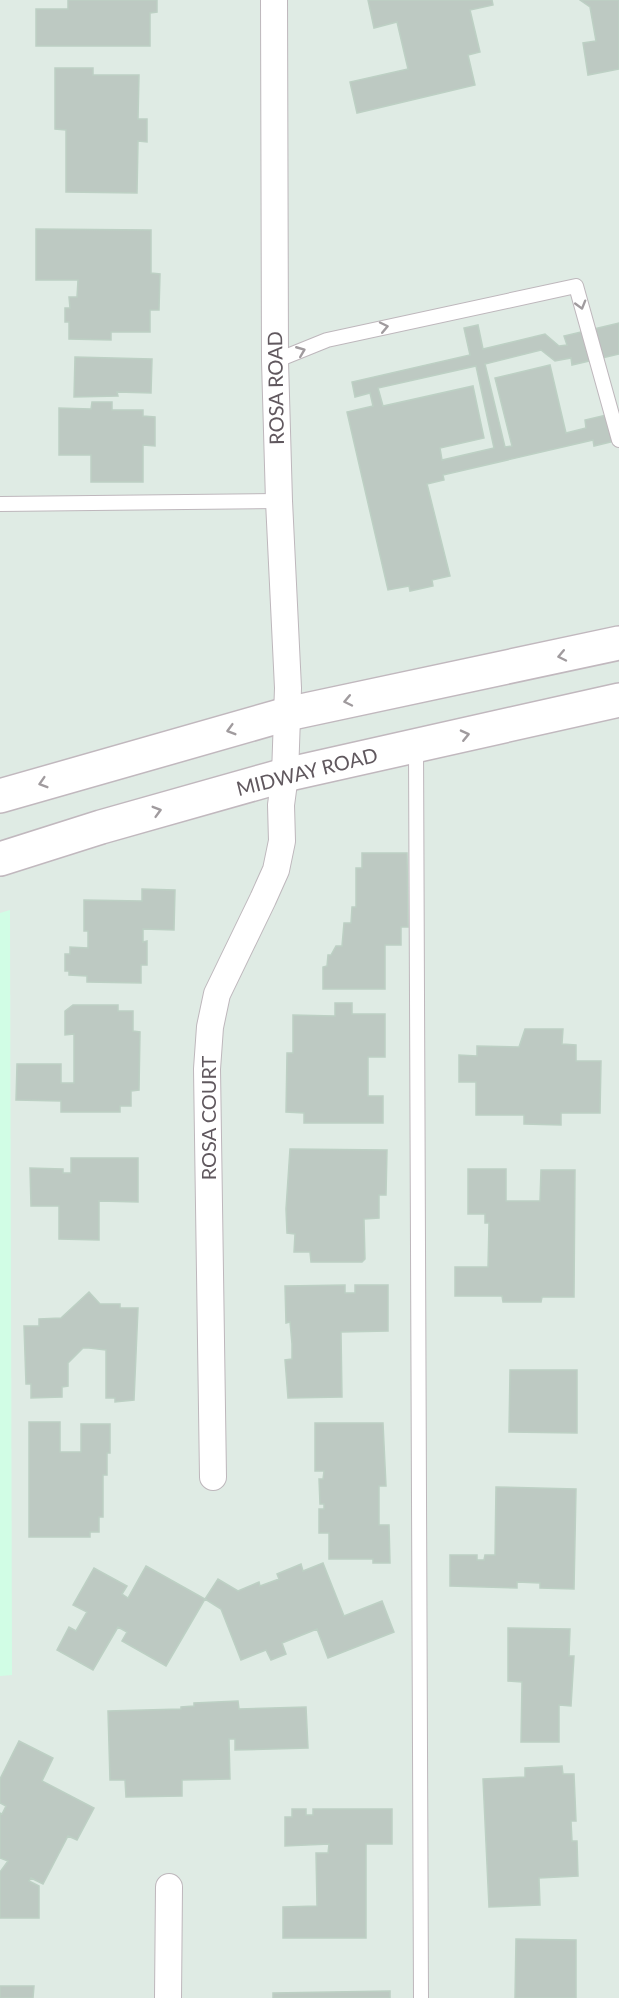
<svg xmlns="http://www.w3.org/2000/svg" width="619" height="1998" font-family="Lato,sans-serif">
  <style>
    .commercial { fill: #d1fde5 }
    .building { fill: #bdc9c2; stroke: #bdd0c4; stroke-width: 1.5; fill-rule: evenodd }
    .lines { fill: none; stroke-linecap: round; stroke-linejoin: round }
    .lane-casing { stroke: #beb7bc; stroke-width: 16 }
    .street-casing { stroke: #beb7bc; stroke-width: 28 }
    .secondary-casing { stroke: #c1b8be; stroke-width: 36 }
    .lane { stroke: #fff; stroke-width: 14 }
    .street { stroke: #fff; stroke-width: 26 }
    .secondary { stroke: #fff; stroke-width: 33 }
    .oneway { stroke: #a09b9e }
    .labels { text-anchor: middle; stroke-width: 5; stroke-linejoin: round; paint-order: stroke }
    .street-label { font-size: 20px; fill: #60585e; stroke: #fff }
  </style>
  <rect width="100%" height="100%" fill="#dfebe4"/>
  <path class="commercial" d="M10 910 12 1675 0 1676V913Z"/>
  <path class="building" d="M68 0H157V12L150 13V46H36V9H68Z
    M368 0H492L493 5 470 10 480 52 468 55 475 85 357 113 350 82 408 69 397 22 374 28Z
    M580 0H619V69L588 75 583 43 596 41 590 7Z
    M55 68H93V75H139L138 119H147V142L138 141 137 193 66 192V130L55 129Z
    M36 229 151 230V273L160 274 159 310H150V332H111V340L69 339V322H65V308H70L69 297H77L78 280H36Z
    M619 323V354L572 365 571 358 555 361 541 350 485 364 505 447 512 446 495 378 550 365 566 433 586 428 585 420 619 412V440L594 446 593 440 443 475 444 480 427 484 450 576 432 580 433 586 410 591 409 586 388 590 347 412 373 406 370 393 355 397 352 382 470 355 464 328 478 325 483 349 545 334 559 346 567 345 564 336ZM476 366 494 448 442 460 440 448 484 438 473 386 383 406 378 388Z
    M75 357 152 359 151 393 117 392 118 396 74 397Z
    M92 402H112V410H143V416L155 417V446L143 445V482H91V455H59V408L91 409Z
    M362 853H407L408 927H401V945H385V989H323V967L327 966 328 955H331L336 946H342L344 923H351L352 907H356V868H362Z
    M142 889 175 890 174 930 143 929V942L147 941V965H141V983L87 982V976L69 975V971H65V954H70V947L88 948V931H84V900L142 901Z
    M335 1003H352V1014H385V1057H368V1096H383V1123H304V1113L286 1112 287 1053H293V1015L335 1016Z
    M73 1005H118V1011H133V1031L140 1032 139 1090 131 1091V1106H120V1112H61V1101L16 1100 17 1064H61V1083H74V1034L65 1035V1011Z
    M525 1029H563L562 1044 576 1045V1061H601L600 1113H561V1125L524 1124V1115H476V1082H459V1055L477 1056V1046L519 1047Z
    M290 1149 387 1150 386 1195H379V1218L364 1219 365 1259 362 1262H311L310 1252H294L295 1234 287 1233 286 1209Z
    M71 1158H138V1202L99 1201V1240L59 1239V1206H31L30 1168 63 1169V1173H71Z
    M468 1169H506V1201H540L541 1170H575L574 1297H542L541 1302H503L502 1296H455V1267H488L489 1223H485V1214H468Z
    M345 1285V1293H355V1285H388V1331L341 1332 342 1397 288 1398 285 1360 292 1359V1344L290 1322 286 1323 285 1286Z
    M89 1292 100 1304H120V1308H138L134 1400 115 1402V1398H106V1350L89 1348H83L68 1363V1386L62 1387V1397L31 1398V1384H26L24 1326H39V1319L61 1318Z
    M510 1370H577V1433L509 1432Z
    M29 1422H60V1452H81V1424H110V1453H107V1475H103V1517H99V1532H90V1537H29Z
    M315 1423H383L386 1486H379V1525H389L390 1563H373V1559H329V1533H319V1509H324V1504H320L319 1479H323L324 1471H315Z
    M496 1487 576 1489 574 1589 540 1588V1583L517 1582V1588L450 1586V1555H477V1560H484L485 1555H495Z
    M323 1563 344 1616 382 1601 394 1632 328 1658 317 1629 282 1643 286 1654 271 1660 266 1650 241 1660 221 1609 205 1599 218 1579 238 1591 259 1582 260 1586 279 1579 277 1574 301 1564 303 1571Z
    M146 1566 205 1599 166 1666 122 1641 127 1632 118 1627 93 1670 57 1650 69 1627 76 1631 87 1612 73 1605 94 1568 127 1586 122 1594 128 1598Z
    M508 1628 570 1629 569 1656H574L571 1706 559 1705V1742H521L522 1682 508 1681Z
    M238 1701 239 1709 306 1707 308 1748 235 1750V1739H229L230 1779 182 1780V1796L126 1797 125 1780H110L108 1711 181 1709V1707L194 1706V1703Z
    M19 1741 53 1758 42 1781 94 1808 77 1840 68 1836 43 1884 31 1878 29 1881 39 1886V1918H0V1872L8 1861 0 1858V1813L2 1814 6 1806 0 1803V1779Z
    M562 1766 563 1774H574L576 1821H571L572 1841H577L578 1876 539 1878 540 1905 489 1907 483 1779 525 1777V1768Z
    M292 1809H306V1815H313V1809H392V1844H366V1938H283V1907L317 1906 316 1853H328L329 1844 285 1846V1817H292Z
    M516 1939 576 1940V1998H515Z
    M0 1986H34L33 1998H0Z
    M390 1991V1998H273V1993Z"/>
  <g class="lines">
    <g class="lane-casing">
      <path id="lane" d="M275 361 327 340 576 286 619 440
        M0 504 279 501
        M416 746 421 1998"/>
    </g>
    <g class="street-casing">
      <path id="street" d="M213 1477 207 1069 210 1027 217 994 263 899 276 870 282 841 281 805 285 775 288 688 279 501 275 361 274 0
        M168 1998 169 1887"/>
    </g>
    <g class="secondary-casing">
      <path id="secondary" d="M0 796 287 714 619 643
        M0 859 101 827 285 775 619 700"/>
    </g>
    <use href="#lane" class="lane"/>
    <use href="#street" class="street"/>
    <use href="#secondary" class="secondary"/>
  </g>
  <defs><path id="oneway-chevron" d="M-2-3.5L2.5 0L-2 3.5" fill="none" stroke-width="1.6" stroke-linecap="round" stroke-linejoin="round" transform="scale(1.5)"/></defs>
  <g class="oneway">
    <use href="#oneway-chevron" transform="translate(581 305) rotate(74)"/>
    <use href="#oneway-chevron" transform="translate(384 327) rotate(-12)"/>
    <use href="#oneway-chevron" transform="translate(301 351) rotate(-22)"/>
    <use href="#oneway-chevron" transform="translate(562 656) rotate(168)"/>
    <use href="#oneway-chevron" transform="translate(348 701) rotate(168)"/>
    <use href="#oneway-chevron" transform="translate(231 730) rotate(164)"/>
    <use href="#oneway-chevron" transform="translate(465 735) rotate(-13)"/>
    <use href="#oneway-chevron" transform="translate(43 783) rotate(163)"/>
    <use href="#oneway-chevron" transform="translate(157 811) rotate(-16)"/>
  </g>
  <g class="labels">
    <g class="street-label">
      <text transform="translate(276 388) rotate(-91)" y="7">ROSA ROAD</text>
      <text transform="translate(307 772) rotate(-14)" y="7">MIDWAY ROAD</text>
      <text transform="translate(209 1118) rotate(-90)" y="7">ROSA COURT</text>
    </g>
  </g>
</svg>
